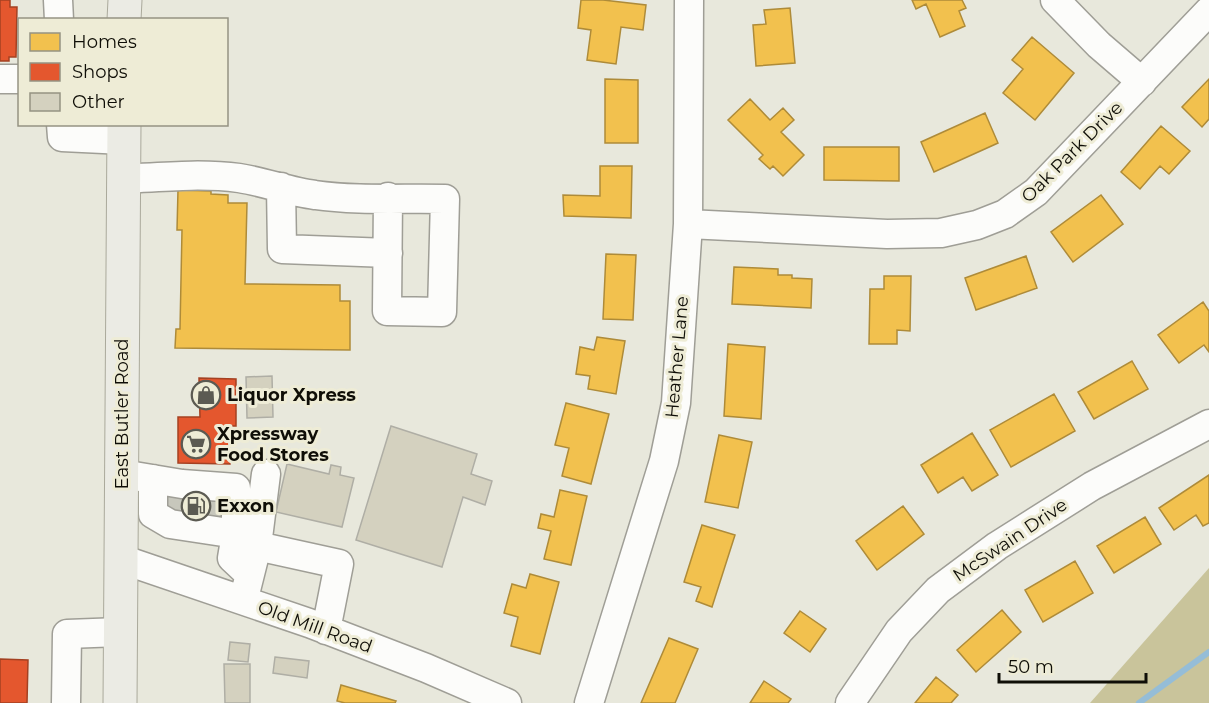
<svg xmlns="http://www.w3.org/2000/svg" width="1209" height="703" font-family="Montserrat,sans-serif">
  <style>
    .forest { fill: #c9c49b }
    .homes { fill: #f2c14e; stroke: #ae8b39; stroke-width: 1.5 }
    .shops { fill: #e4572e; stroke: #a44122; stroke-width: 1.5 }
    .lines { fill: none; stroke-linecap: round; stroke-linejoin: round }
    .stream { stroke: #95bdd7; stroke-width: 6 }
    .building { fill: #d4d1bf; stroke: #afaea5; stroke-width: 1.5 }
    .minor-tunnel { stroke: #c7c7bc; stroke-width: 28; stroke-dasharray: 28 14; stroke-linecap: butt }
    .minor-casing { stroke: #9f9e96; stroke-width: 31 }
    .major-casing { stroke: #aaa99b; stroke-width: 35 }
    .minor { stroke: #fcfcfa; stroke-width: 28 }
    .major { stroke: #ebebe4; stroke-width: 33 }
    .labels { text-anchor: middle; stroke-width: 6; stroke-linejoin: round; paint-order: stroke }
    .street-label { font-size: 18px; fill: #0f0e07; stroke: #eeecd6 }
    .poi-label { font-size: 18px; font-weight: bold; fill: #0f0e07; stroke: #eeecd6; text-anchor: start }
  </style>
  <rect width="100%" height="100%" fill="#e8e8dc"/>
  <path class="forest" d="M1209 568V703H1090Z"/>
  <path class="homes" d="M581 0H603L646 5 643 30 621 27 616 64 587 60 591 30 578 28Z
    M912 0H962L966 8 959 11 965 26 940 37 926 4 916 9Z
    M790 8 795 63 756 66 753 25 766 24 764 10Z
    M1032 37 1074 73 1035 120 1003 93 1023 69 1012 60Z
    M605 79 638 80V143H605Z
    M1209 79V119L1202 127 1182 107Z
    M750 99 770 120 783 108 794 120 781 132 804 155 783 176 773 166 770 169 759 159 763 155 728 120Z
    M985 113 998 143 934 172 921 142Z
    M1161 126 1190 151 1169 174 1160 166 1140 189 1121 172Z
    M824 147H899V181L824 180Z
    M600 166H632L631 218 564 216 563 195 600 196Z
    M178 190 211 191V194L228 195V203H247L245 284 340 285V301H350V350L175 348 176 329H180L182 230H177Z
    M1101 195 1123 224 1073 262 1051 232Z
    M606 254 636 255 633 320 603 319Z
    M1026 256 1037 288 976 310 965 278Z
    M734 267 778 269V275H792V278L812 279 811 308 732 304Z
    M884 276H911L910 331 897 330V344H869L870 289H884Z
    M1203 302 1209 311V352L1204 345 1179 363 1158 335Z
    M597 337 625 341 616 394 588 389 590 376 576 374 580 347 594 350Z
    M728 344 765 347 761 419 724 416Z
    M1132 361 1148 389 1094 419 1078 392Z
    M1054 394 1075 431 1011 467 990 430Z
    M566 403 609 414 591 484 562 476 569 448 555 445Z
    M972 433 998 475 972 491 963 477 938 493 921 465Z
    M719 435 752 442 738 508 705 502Z
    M1209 475V523L1203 526 1196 515 1174 530 1159 508Z
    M560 490 587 496 571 565 544 559 551 531 538 528 541 514 554 517Z
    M903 506 924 534 877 570 856 541Z
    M1145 517 1161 544 1114 573 1097 546Z
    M702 525 735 535 712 607 696 601 701 587 684 582Z
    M1075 561 1093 593 1043 622 1025 590Z
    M530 574 559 582 540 654 511 646 518 617 504 613 512 584 526 588Z
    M1002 610 1021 632 976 672 957 650Z
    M800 611 826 629 810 652 784 633Z
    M669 638 698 649 675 703H641Z
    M936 677 958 695 951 703H915Z
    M764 681 791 699 788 703H750Z
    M341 685 396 701 395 703H345L337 701Z"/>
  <path class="shops" d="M0 0H10V7H17L16 57H9V61H0Z
    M199 378 236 379V426H230V464L178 463V417H200Z
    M162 492 232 500 230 520 160 513Z
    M0 659 28 660 27 703H0Z"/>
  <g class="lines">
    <path class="stream" d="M1139 703 1209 652"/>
  </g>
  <path class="building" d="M272 376 273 417 247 418 246 377Z
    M391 426 477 454 471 474 492 481 485 505 463 497 442 567 356 540Z
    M287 464 329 474 331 465 341 467 340 475 354 478 342 527 276 512Z
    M230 642 250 644 248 662 228 660Z
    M275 657 309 661 307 678 273 673Z
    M224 664H250V703H225Z"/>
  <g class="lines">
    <path class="minor-tunnel" d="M182 515V495
      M207 518 208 497"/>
    <g class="minor-casing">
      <path id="minor" d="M58 0 59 20
        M1055 0 1099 45 1142 82
        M0 79H20
        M61 124 62 137 124 140
        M123 179C161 177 201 173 239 178 265 182 290 192 315 195 356 201 403 198 445 199L442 312 387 311 388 197
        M281 187 282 249 388 253
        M688 224 887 234 941 233 977 225 1005 214 1036 192 1209 11
        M122 474 182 484 236 488V534L232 558 249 574
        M153 479V514L170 524 236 534
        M257 546 266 474
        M121 559 309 623 426 668 507 703
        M246 590 257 546 339 564 326 630
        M66 703 67 634 120 632
        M589 703 664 461 676 403 688 224 689 0
        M850 703 899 631 938 590 997 546 1092 486 1209 424"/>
    </g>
    <g class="major-casing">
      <path id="major" d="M124 20 125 0
        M120 703 124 124"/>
    </g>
    <use href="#minor" class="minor"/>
    <use href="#major" class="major"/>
  </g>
  <defs>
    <g id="shop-ring" transform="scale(1.5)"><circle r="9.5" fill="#eeecd6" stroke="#5b5a52" stroke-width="1.5"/><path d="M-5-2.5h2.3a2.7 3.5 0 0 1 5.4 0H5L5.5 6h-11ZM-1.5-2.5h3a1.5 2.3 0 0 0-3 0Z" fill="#5b5a52"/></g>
    <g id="supermarket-ring" transform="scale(1.5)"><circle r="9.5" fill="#eeecd6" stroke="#5b5a52" stroke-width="1.5"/><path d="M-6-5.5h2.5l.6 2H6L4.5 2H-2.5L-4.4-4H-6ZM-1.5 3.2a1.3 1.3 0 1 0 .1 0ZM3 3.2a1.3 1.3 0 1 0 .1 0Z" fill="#5b5a52"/></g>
    <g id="fuel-ring" transform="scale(1.5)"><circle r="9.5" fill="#eeecd6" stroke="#5b5a52" stroke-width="1.5"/><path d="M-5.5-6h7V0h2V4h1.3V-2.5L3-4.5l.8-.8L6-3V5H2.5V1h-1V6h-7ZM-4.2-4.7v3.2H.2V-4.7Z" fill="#5b5a52"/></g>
  </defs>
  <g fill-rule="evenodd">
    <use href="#shop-ring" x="206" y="395"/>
    <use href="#supermarket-ring" x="196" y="444"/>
    <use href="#fuel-ring" x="196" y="506"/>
  </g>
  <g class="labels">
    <g class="street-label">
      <text transform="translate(1072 152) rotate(-45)" y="6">Oak Park Drive</text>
      <text transform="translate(677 357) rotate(-85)" y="6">Heather Lane</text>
      <text transform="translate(122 414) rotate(-90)" y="6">East Butler Road</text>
      <text transform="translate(1010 540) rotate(-34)" y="6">McSwain Drive</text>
      <text transform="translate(315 627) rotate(20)" y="6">Old Mill Road</text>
    </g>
    <g class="poi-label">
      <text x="227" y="401">Liquor Xpress</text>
      <text x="217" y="440">Xpressway<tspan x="217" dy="21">Food Stores</tspan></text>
      <text x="217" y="512">Exxon</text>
    </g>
  </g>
  <rect x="18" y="18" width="210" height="108" fill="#eeecd6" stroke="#959383" stroke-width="1.5"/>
  <rect x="30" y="33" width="30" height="18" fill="#f2c14e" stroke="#959383" stroke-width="1.5"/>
  <text x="72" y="48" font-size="18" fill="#0f0e07">Homes</text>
  <rect x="30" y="63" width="30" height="18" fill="#e4572e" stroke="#959383" stroke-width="1.5"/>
  <text x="72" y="78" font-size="18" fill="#0f0e07">Shops</text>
  <rect x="30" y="93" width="30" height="18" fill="#d4d1bf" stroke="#959383" stroke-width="1.5"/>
  <text x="72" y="108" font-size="18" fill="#0f0e07">Other</text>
  <path d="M999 673v9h147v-9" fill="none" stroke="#0f0e07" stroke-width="3"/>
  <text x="1008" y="673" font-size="18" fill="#0f0e07" stroke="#eeecd6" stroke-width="4.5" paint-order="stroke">50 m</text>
</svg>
